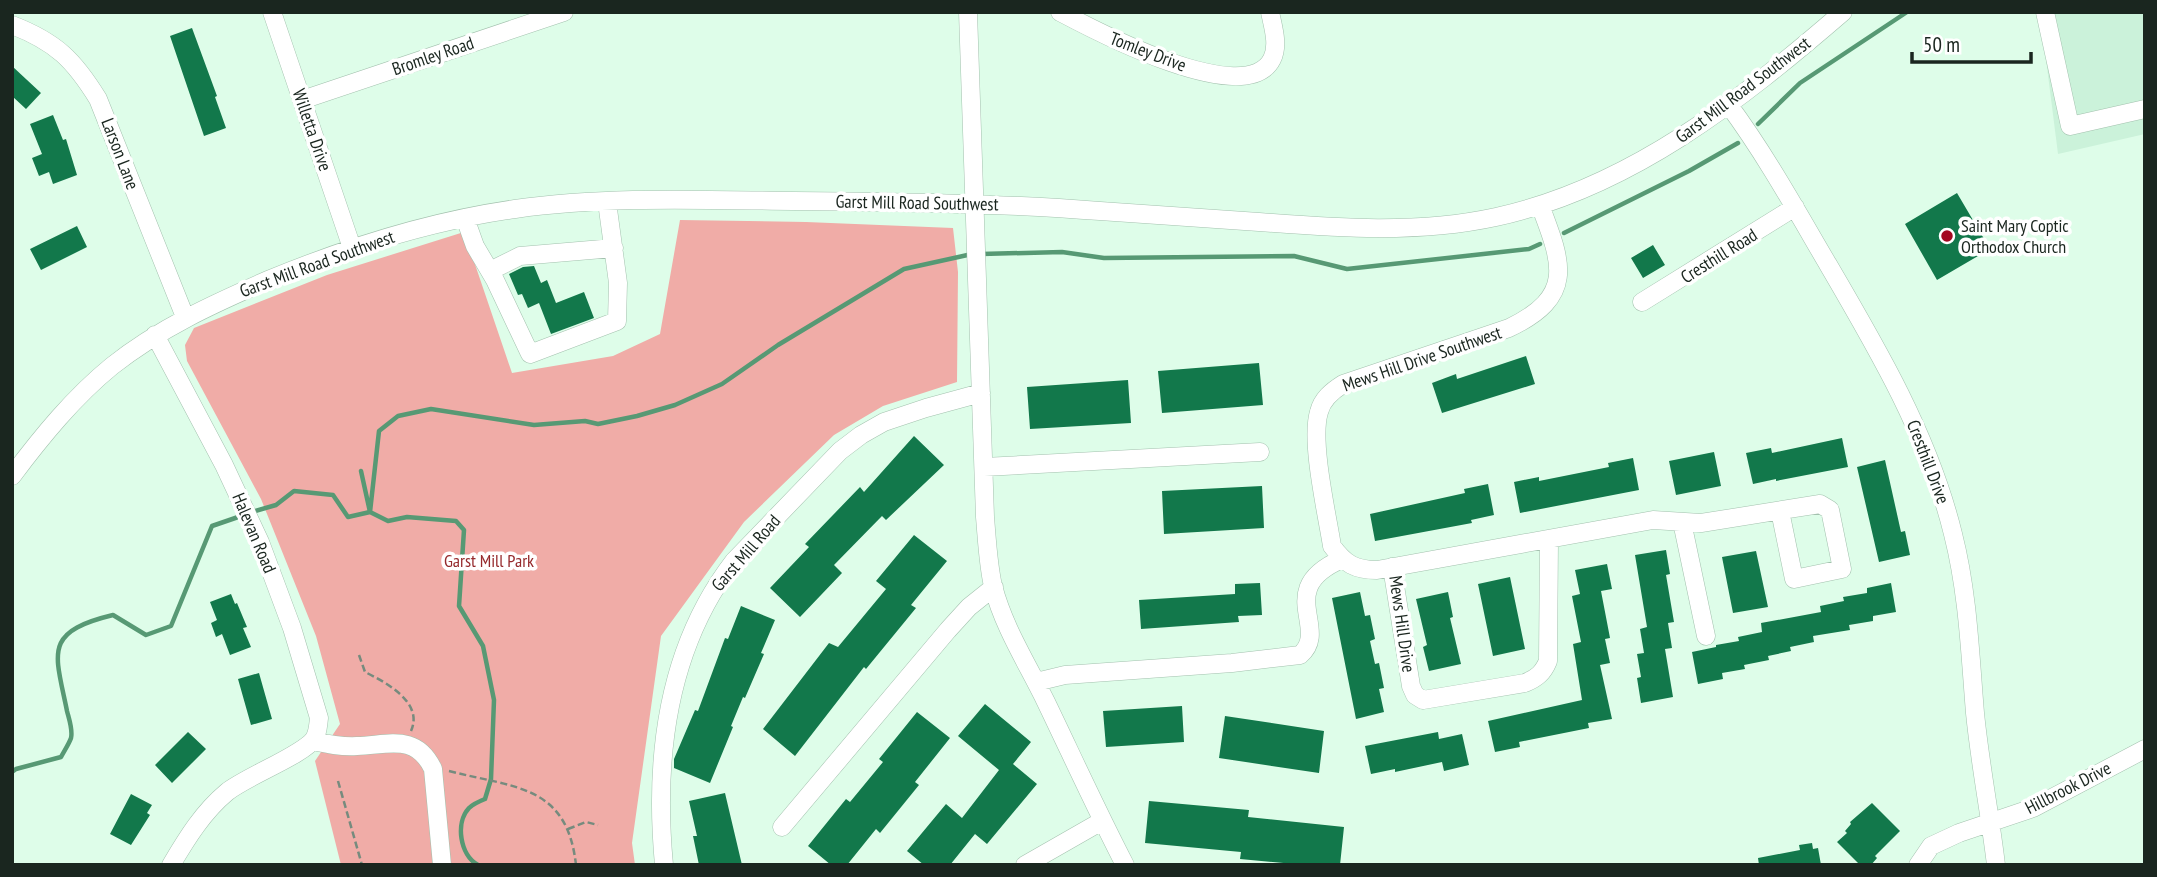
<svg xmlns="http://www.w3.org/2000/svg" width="2157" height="877" font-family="'PT Sans Narrow',sans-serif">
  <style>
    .built { fill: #cbf2da }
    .green { fill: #f0aca7 }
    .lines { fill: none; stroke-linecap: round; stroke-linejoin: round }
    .stream { stroke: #579974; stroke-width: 4.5 }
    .building { fill: #12784b }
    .minor-casing { stroke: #a3c1ae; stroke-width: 19 }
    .path { stroke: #768b7e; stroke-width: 2.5; stroke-dasharray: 7 3.5; stroke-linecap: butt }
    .minor { stroke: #fff; stroke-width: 18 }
    .poi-dot { fill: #a3071f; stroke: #fff; stroke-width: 2.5 }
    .labels { text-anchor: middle; stroke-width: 7; stroke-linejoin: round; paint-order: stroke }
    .street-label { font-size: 18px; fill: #1a261f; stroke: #fff }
    .poi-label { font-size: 18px; fill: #1a261f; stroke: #fff; text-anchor: start }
    .park-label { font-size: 18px; fill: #962a2d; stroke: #fff }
  </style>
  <rect width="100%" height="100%" fill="#defde9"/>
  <path class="built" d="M2040 12H2145V134L2058 154Z"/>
  <path class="green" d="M680 220 806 222 953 228 958 272 957 382 883 406 834 435 744 522 661 636 632 843 635 865H341L315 761 340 724 316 636 261 499 187 361 185 345 194 328 327 275 464 232 512 373 613 356 660 334Z"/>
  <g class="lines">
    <path class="stream" d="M1758 124 1800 83 1907 12
      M1564 233 1689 171 1738 143
      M981 254 1062 252 1104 258 1294 256 1347 269 1529 249 1540 244
      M252 512 276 505 294 491 333 495 348 517 370 512 361 471
      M12 772 16 769 61 757C64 751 69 744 71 738 73 730 69 719 67 711 55 652 43 632 113 615L146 635 171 626 212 526 244 515
      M478 865C460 855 455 823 469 808 473 804 480 801 485 799L491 779 494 700 483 646 459 606 464 530 456 521 407 517 388 521 370 512 379 431 398 416 431 409 534 425 585 421 598 424 637 416 675 405 722 384 778 345 904 269 972 254"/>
  </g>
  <path class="building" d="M192 28 217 96 215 97 226 128 204 136 170 36Z
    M12 66 41 93 26 109 12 96Z
    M53 115 63 140 66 139 77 175 53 184 49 172 39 176 32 158 42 154 30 124Z
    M1957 193 1990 249 1937 280 1905 224Z
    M77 226 87 247 41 270 30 249Z
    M1653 245 1665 265 1643 278 1631 258Z
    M534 266 541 283 547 280 556 303 584 292 594 318 551 334 539 303 528 308 522 294 518 295 509 274 523 267Z
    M1526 356 1535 384 1442 413 1432 383 1456 374 1457 379Z
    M1259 363 1263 405 1162 413 1158 371Z
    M1128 380 1131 423 1030 429 1027 387Z
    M914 436 944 465 886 520 882 516 834 565 842 573 800 617 770 588 809 547 805 544 860 487 864 492Z
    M1842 438 1848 467 1776 481V479L1753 484 1746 453 1771 448 1772 453Z
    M1714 452 1721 486 1676 495 1669 461Z
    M1633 458 1639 490 1520 513 1514 482 1539 477V481L1609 467 1608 463Z
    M1885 460 1901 532 1905 531 1910 555 1879 562 1857 467Z
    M1488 484 1494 515 1471 520 1472 523 1375 541 1370 514 1465 493 1464 489Z
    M1262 486 1264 528 1164 534 1162 491Z
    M914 535 947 561 911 605 916 608 866 669 864 667 795 756 763 729 829 643 838 647 886 589 876 581Z
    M1666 550 1670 574 1666 575 1674 622 1668 623 1672 648 1665 649 1673 697 1641 703 1637 678 1641 677 1637 654 1644 653 1640 629 1647 627 1635 555Z
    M1756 551 1768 607 1733 613 1722 557Z
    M1607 564 1612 589 1601 591 1610 638 1605 639 1610 663 1600 665 1612 719 1588 723 1589 728 1519 742 1520 747 1495 752 1488 721 1582 700 1573 644 1581 642 1572 596 1580 594 1575 570Z
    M1510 577 1525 649 1493 656 1478 584Z
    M1260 583 1262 615 1238 616 1239 622 1141 629 1139 600 1235 594V584Z
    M1891 583 1896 612 1873 616V621L1849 625 1850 630 1813 636 1814 642 1790 647 1791 651 1768 656 1769 660 1744 665 1745 669 1722 673 1723 679 1698 684 1692 652 1716 647V645L1739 641 1738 637 1762 632 1761 623 1821 612 1820 606 1844 601 1843 597 1867 593V588Z
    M1360 592 1365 616 1370 615 1375 639 1370 641 1375 664 1379 663 1384 688 1379 689 1384 712 1356 719 1332 598Z
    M1448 592 1453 617 1450 618 1461 664 1429 671 1423 647 1427 645 1416 599Z
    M231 594 235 604 237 603 247 627 243 628 251 647 230 655 222 634 216 637 211 623 217 620 210 602Z
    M741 606 775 620 761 653 764 654 745 698 743 697 731 726 733 727 710 783 674 768V759L695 710 698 711 725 638 728 639Z
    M259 673 272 719 251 725 238 679Z
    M985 704 1031 742 1013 764 1037 784 987 844 975 834 950 865H924L907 851 946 804 962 818 999 770 958 736Z
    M1182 706 1184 742 1106 747 1103 711Z
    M917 712 950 738 915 782 919 785 880 833 876 829 847 865H831L808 846 846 799 850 802 883 762 879 759Z
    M1225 716 1324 731 1319 773 1219 758Z
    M188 732 206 749 172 783 155 765Z
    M1438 732 1439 739 1462 734 1469 765 1444 771 1442 762 1395 772V769L1371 774 1365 746Z
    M725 793 742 865H699L693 836H697L689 801Z
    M131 794 152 805 147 813 150 815 131 845 110 834Z
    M1149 801 1249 810 1248 817 1344 827 1340 865H1305L1240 859 1241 852 1145 843Z
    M1872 803 1900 831 1875 856 1877 858 1871 865H1860L1837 842 1847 833 1845 831 1851 824 1850 822Z
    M1812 843 1813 849 1818 848 1821 865H1759L1758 858 1800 850 1799 845Z"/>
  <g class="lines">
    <g class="minor-casing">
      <path id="minor" d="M272 12 352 248
        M968 12 985 517C987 540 988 564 993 586 1004 628 1027 663 1046 702 1072 756 1097 811 1125 865
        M1060 12C1094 30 1246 111 1272 59 1279 45 1273 27 1270 12
        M2045 12 2070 126 2145 109
        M12 25C56 42 74 60 98 99L185 317
        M302 100 564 12
        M1728 104C1765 154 1795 208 1826 261 1877 348 1929 436 1953 534 1968 593 1970 653 1975 713 1980 764 1990 814 1996 865
        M1540 205C1562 263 1576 296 1509 328L1343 384C1332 391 1322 399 1319 412 1310 441 1327 514 1332 546 1345 564 1355 570 1377 570L1653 520 1701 523 1820 504 1830 510 1842 569 1794 579 1780 511
        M465 218 475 246 495 280 530 354 617 321 618 283 607 202
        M490 271 520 256 614 248
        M1642 302 1795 207
        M155 335 224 465 260 542 292 628 319 718C318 726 318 733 314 739 303 755 247 776 227 792 203 812 187 838 171 865
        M984 467 1260 452
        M12 476C42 436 74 397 112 366 160 328 213 304 268 280 348 247 430 221 515 209 607 196 701 200 793 201 895 202 998 203 1100 211 1153 215 1206 218 1259 222 1337 228 1418 234 1496 217 1630 188 1741 100 1843 12
        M1682 522 1706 636
        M1392 567 1411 686 1415 695 1423 700 1525 683C1537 678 1543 673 1548 661L1549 539
        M1036 682 1065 675 1232 663 1300 655C1331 629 1273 589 1342 559
        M313 741C327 744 341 747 357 746 389 745 416 733 433 769L442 865
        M782 827 948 630 969 607 994 587
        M664 865C654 759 667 648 734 561L840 451 861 435 884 422 926 408 981 393
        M1025 865 1102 821
        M1918 865 1931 846 1959 833 2033 808 2145 749"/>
    </g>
    <path class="path" d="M359 655 365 672C385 682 424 702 411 731
      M449 771C514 788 567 784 576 865
      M338 781 362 865
      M568 829 586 822 598 825"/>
    <use href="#minor" class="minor"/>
  </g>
  <circle class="poi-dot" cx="1947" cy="236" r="7"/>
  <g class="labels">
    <g class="street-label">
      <text transform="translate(1148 52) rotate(21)" y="6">Tomley Drive</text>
      <text transform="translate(433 56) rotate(-19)" y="6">Bromley Road</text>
      <text transform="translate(1743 90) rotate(-37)" y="6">Garst Mill Road Southwest</text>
      <text transform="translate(312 130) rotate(71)" y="6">Willetta Drive</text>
      <text transform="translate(120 154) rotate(69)" y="6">Larson Lane</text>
      <text transform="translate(917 203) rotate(1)" y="6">Garst Mill Road Southwest</text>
      <text transform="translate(1719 256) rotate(-32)" y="6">Cresthill Road</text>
      <text transform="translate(317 264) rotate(-20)" y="6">Garst Mill Road Southwest</text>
      <text transform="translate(1422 359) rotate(-19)" y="6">Mews Hill Drive Southwest</text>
      <text transform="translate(1928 462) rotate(69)" y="6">Cresthill Drive</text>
      <text transform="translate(254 533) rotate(67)" y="6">Halevan Road</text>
      <text transform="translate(746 553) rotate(-49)" y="6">Garst Mill Road</text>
      <text transform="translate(1402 624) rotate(82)" y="6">Mews Hill Drive</text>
      <text transform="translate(2068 788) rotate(-27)" y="6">Hillbrook Drive</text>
    </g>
    <g class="poi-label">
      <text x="1961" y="232">Saint Mary Coptic<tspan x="1961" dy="21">Orthodox Church</tspan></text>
    </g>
    <g class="park-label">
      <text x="489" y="567">Garst Mill Park</text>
    </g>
  </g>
  <rect width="2157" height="877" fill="none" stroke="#1a261f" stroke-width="28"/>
  <path d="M1912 52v10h119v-10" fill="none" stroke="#1a261f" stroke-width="3.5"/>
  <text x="1923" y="52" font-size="21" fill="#1a261f" stroke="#ffffff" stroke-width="5" paint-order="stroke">50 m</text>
</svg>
